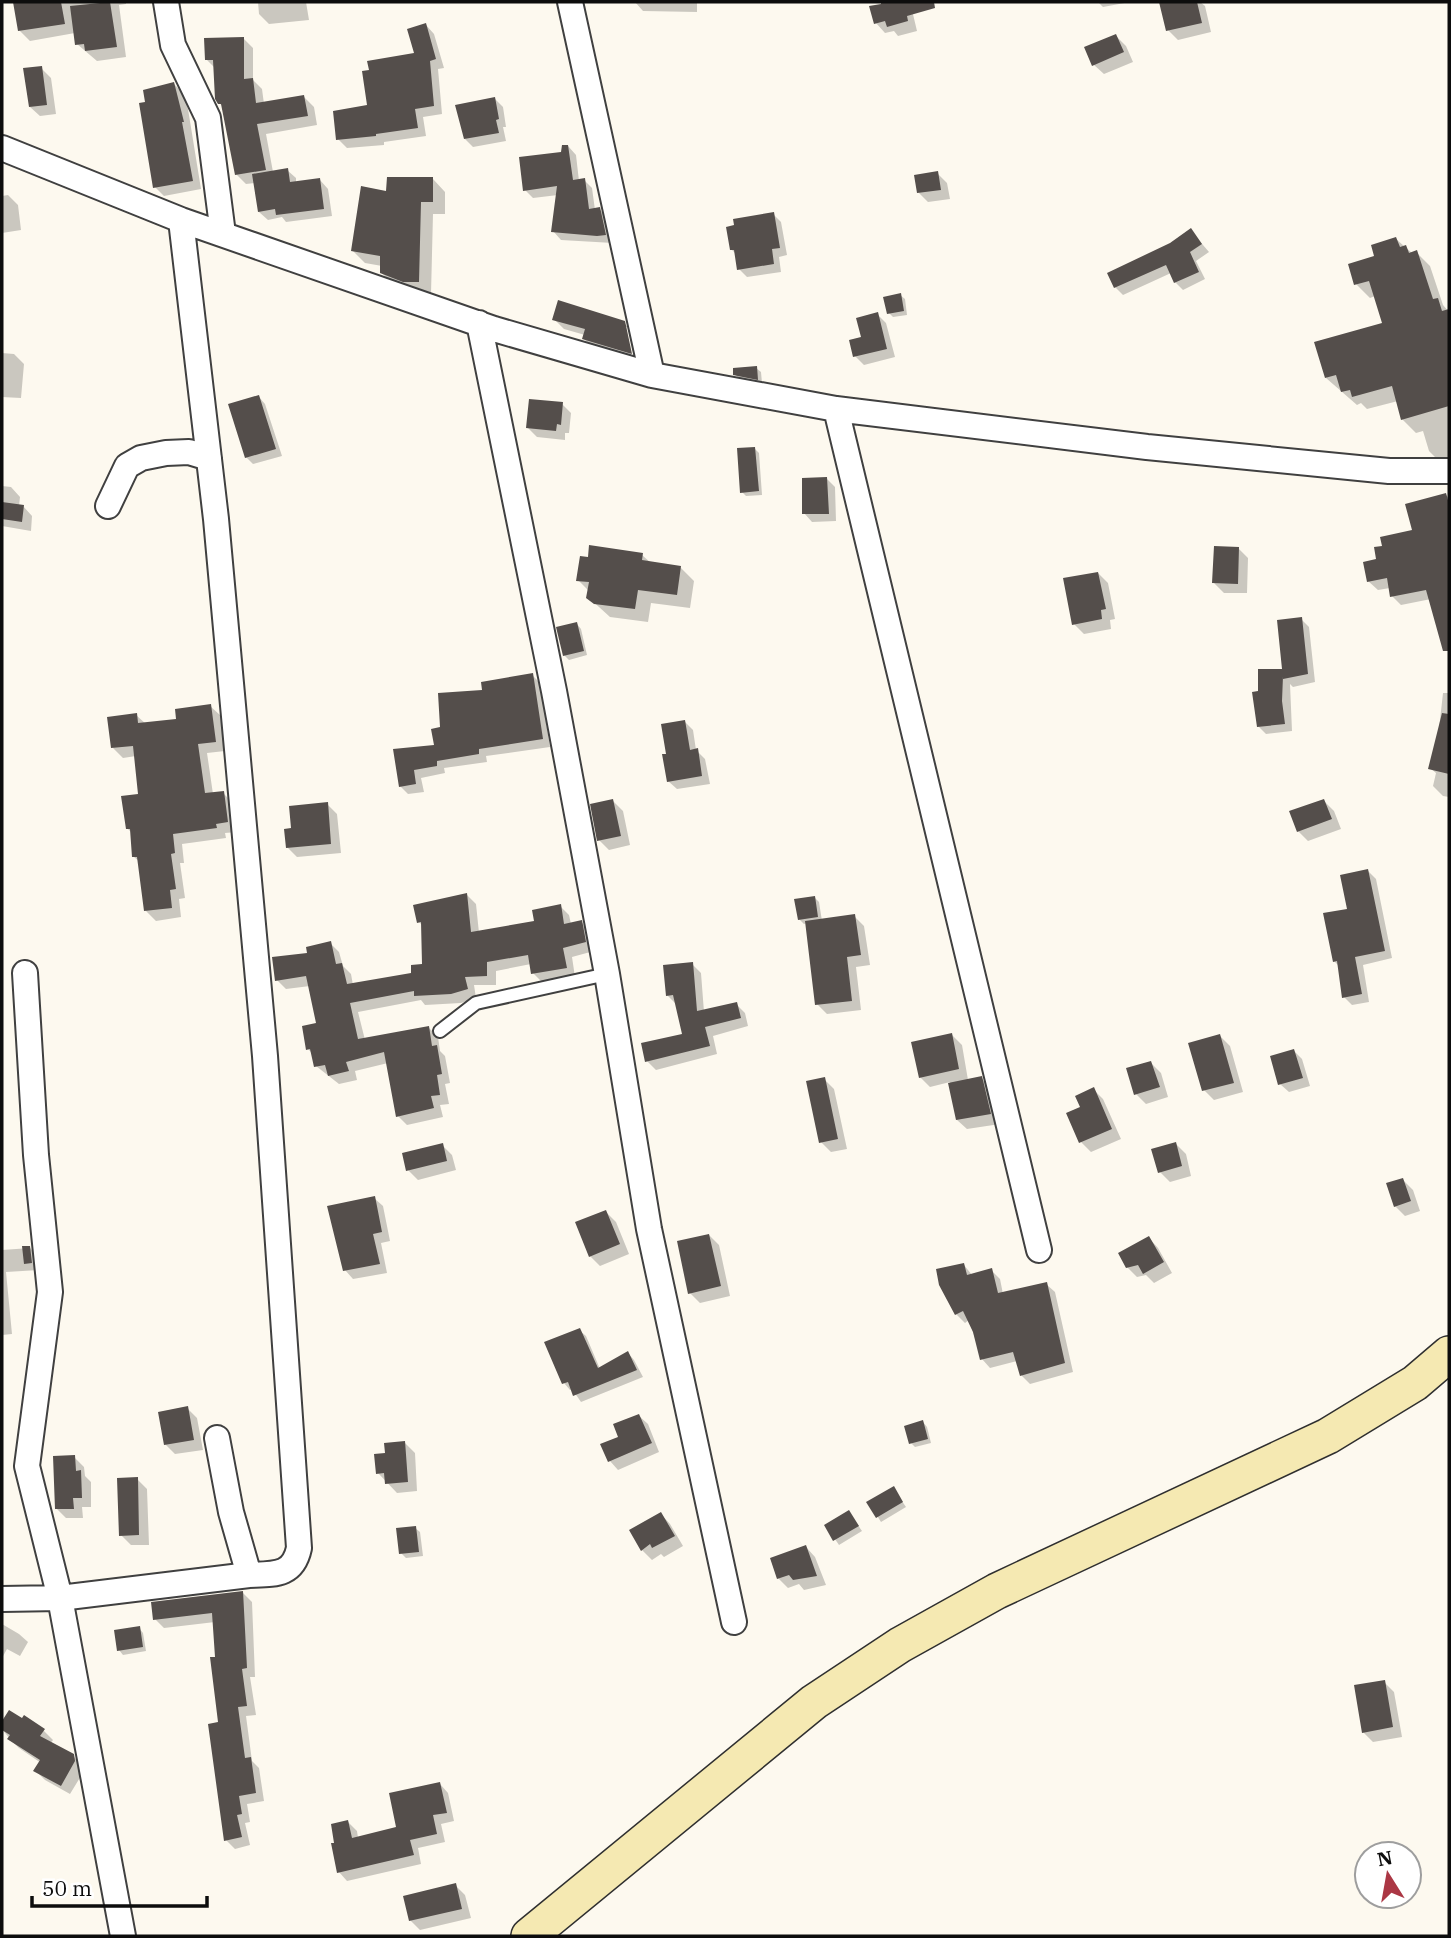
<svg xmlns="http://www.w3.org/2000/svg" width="1451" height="1938" font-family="'IBM Plex Serif',serif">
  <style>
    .shadow { fill: #0003 }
    .building { fill: #544e4b }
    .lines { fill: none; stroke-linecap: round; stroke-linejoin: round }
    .lane-casing { stroke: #404040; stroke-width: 16 }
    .street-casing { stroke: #404040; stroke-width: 28 }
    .secondary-casing { stroke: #2f2f2f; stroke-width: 38 }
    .lane { stroke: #fff; stroke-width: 12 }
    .street { stroke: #fff; stroke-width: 24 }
    .secondary { stroke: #f5e9b2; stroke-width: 35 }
  </style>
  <rect width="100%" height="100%" fill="#fdf9ef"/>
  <path class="shadow" d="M15 2H126V4L119 5 126 57 97 61 77 44 75 33 30 41 19 30Z
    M258 2H306L309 20 269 24 259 14Z
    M635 2H697V12L643 11Z
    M896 2H904L912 10 917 31 898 36 894 31 885 33 876 23 871 8Z
    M1098 2H1130L1103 7Z
    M1171 2H1200L1205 6 1211 32 1178 40 1168 30 1161 4Z
    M426 25 434 34 444 68 438 69 442 114 423 117 426 136 384 142V145L347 148 338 139 416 54Z
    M1116 36 1126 46 1133 62 1104 74 1094 65Z
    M243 38 253 48V80L262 89 264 104 304 97 314 107 317 125 266 134 273 172 287 170 296 178V183L320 180 328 189 332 216 286 222 282 217 268 220 259 212 255 183 246 184 236 174 224 107 219 103 215 68 206 59Z
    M41 68 51 78 56 114 40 116 30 107Z
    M173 83 183 93 188 109 201 189 164 196 155 187 148 103Z
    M495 99 503 107 506 127H503L506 141 473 147 465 139Z
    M568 146 576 155 579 181 584 180 592 188 595 210 599 209 608 217 613 243 561 240 553 231 558 195 533 198 525 190Z
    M937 173 947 183 950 199 928 202 918 192Z
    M433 179 445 192V214H433L431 294H417L394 286 382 273V266L365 263 353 251 388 193Z
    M8 195 18 205 21 230 2 233V196Z
    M773 214 781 222 787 255 779 257 781 272 747 277 739 269 736 254 732 250Z
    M1191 231 1209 252 1196 261 1205 279 1183 290 1175 282 1171 273 1123 295 1115 287Z
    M1396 239 1412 253 1416 252 1430 266 1443 305 1449 312V462L1442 464 1429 451 1423 431 1416 433 1402 419 1398 401 1367 409 1361 403 1357 405 1326 378 1385 324 1375 296 1370 298 1356 284 1377 257Z
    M900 295 905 299 907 315 893 317 889 313Z
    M877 314 886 323 895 357 864 365 855 356 863 338Z
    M554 319 624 323 634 333 641 362 635 361 628 327H625L632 360 594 349 584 339 585 335 564 329Z
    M2 353 14 354 24 364 21 398 2 397Z
    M756 368 761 372 762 383 739 379 735 374Z
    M259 397 265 404 282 456 253 464 246 457Z
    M562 404 571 413 569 433H565V440L537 437 528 428Z
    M755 449 759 453 762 495 746 496 742 492Z
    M827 479 835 487 836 521 812 522 804 513Z
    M2 486 11 487 20 497 19 506H23L32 516 31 531 2 526Z
    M1446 495 1449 498V651L1444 646 1431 599 1401 605 1392 596 1390 588 1378 590 1368 581 1378 560 1414 532Z
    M1238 548 1248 558 1247 593H1224L1214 583Z
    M642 555 651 563 680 567 694 581 690 608 651 603 648 622 610 617 588 597 589 591 578 580Z
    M1098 573 1108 583 1115 619 1110 620 1111 629 1084 634 1074 624Z
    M1301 619 1309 627 1315 682 1293 687 1290 684 1292 731 1266 734 1258 726 1260 693 1284 671Z
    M577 624 581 629 587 655 569 660 564 655Z
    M532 675 540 683 550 747 486 756 487 762 444 768 445 773 421 778 424 792 408 794 400 786 395 751 436 747 442 729 484 691Z
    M1443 693H1449V797L1443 796 1433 786 1436 773 1430 768 1438 738Z
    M210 706 220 715 225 751 207 753 213 794 223 793 233 803 237 832 225 833 226 838 182 844 184 863H180L185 898 179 899 181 917 156 921 146 911 140 862 134 857 132 833 127 828 140 795 136 756 123 758 113 748 136 715 146 724 178 720Z
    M685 722 693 730 696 750 705 759 710 784 677 789 668 781V755Z
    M613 801 623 811 630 845 609 850 599 840Z
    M1324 801 1334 811 1341 829 1308 841 1298 831Z
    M327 804 337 814 341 853 297 857 287 847 293 830Z
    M1368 871 1376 879 1392 958 1363 965 1369 1002 1352 1005 1344 997 1339 966 1334 961 1349 910Z
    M467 895 476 904 479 933 536 922 560 906 569 915 571 924 581 922 591 931 594 951 572 957 575 977 542 982 533 973 531 964 496 971V985H474L476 998 461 1003 425 1005 421 1000 358 1012 365 1040 429 1028 438 1037 440 1051 445 1056 450 1083 445 1084 449 1104 440 1105 443 1117 407 1125 398 1116 388 1063 355 1071 357 1080 339 1084 316 1066 313 1054 308 1049 318 1025 310 986 286 989 277 980 309 954 330 943 339 952 343 966 351 974 353 985 413 974 424 966 423 926 419 922Z
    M815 898 819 902 822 921 854 916 864 926 870 965 856 967 861 1010 827 1014 817 1004 807 923 804 924 799 919Z
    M692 964 701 973 704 1012 736 1004 745 1013 748 1026 713 1036 717 1054 656 1070 647 1061 684 1035 676 1004 667 995Z
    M952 1035 962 1045 968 1080 981 1078 991 1088 1000 1124 967 1129 957 1120 950 1082 930 1087 920 1077Z
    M1220 1036 1230 1046 1243 1092 1214 1100 1204 1090Z
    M1294 1051 1302 1059 1310 1086 1289 1092 1280 1084Z
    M1151 1063 1161 1073 1168 1097 1146 1104 1136 1094Z
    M824 1079 834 1089 847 1149 831 1152 821 1142Z
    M1093 1089 1103 1099 1121 1139 1091 1152 1081 1142 1082 1108Z
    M1176 1144 1186 1154 1191 1176 1170 1182 1160 1172Z
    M442 1145 452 1155 456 1170 418 1180 408 1170Z
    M1403 1180 1413 1190 1420 1211 1405 1216 1395 1206Z
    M374 1198 383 1206 390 1241 381 1243 387 1273 353 1279 345 1270Z
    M606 1212 616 1222 629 1254 600 1266 590 1256Z
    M709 1235 719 1245 730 1296 700 1303 690 1293Z
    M1149 1238 1158 1248 1172 1273 1154 1283 1146 1275 1137 1277 1127 1267Z
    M30 1248 37 1255 39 1270 6 1272 12 1334 2 1335V1250Z
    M964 1265 972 1275 991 1270 1000 1279 1003 1294 1046 1284 1055 1292 1073 1372 1030 1384 1022 1376 1017 1361 990 1368 982 1359 969 1320 965 1323 956 1314Z
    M579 1330 586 1336 600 1369 628 1353 634 1360 643 1377 581 1402 572 1389 570 1390 564 1383Z
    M187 1408 197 1418 203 1450 175 1454 165 1444Z
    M639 1416 648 1424 659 1452 618 1470 610 1461 602 1445 620 1438Z
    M923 1422 927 1427 931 1443 915 1447 911 1443Z
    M405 1443 415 1453 417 1491 397 1493 378 1473 387 1455Z
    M74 1457 84 1467 85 1476 91 1482V1507H82L83 1518H66L56 1508Z
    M137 1479 147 1489 149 1545H131L121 1535Z
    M893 1488 906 1507 881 1522 869 1503Z
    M849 1512 862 1531 839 1545 826 1526Z
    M661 1514 670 1524 683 1546 664 1557 661 1554 652 1560 642 1550Z
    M415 1528 420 1532 423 1556 406 1558 401 1553Z
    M806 1547 815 1557 826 1585 804 1590 799 1584 788 1588 778 1578Z
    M243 1593 252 1602 255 1677H250L256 1715 246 1716 252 1761 259 1768 264 1801 247 1804 250 1822 245 1823 250 1845 235 1849 226 1840 215 1622 164 1628 155 1619Z
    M2 1624 19 1634 28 1642 20 1656 7 1649 2 1658Z
    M139 1628 143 1633 146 1651 123 1655 119 1650Z
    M1384 1682 1394 1692 1402 1737 1373 1742 1363 1732Z
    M10 1712 44 1731 53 1740 50 1744 73 1756 83 1766 84 1771 70 1794 45 1780 36 1771 41 1763 19 1748 10 1739 2 1729V1724Z
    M440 1784 448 1793 454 1821 441 1824 445 1842 418 1848 421 1864 347 1881 339 1872 348 1822 357 1831 358 1838 398 1829Z
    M455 1885 465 1895 471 1918 420 1930 410 1920Z"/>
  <path class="building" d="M13 2H61L65 24 18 31Z
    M110 2 117 47 85 51 84 44 75 45 70 6Z
    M881 2H934L935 8 907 16 908 21 887 27 885 21 874 24 869 6 881 4Z
    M1159 2H1197L1202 23 1166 31Z
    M426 23 436 59 430 61 434 106 415 109 418 128 376 134V136L336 140 333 111 367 105 362 71 369 70 367 61 414 53 407 29Z
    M1116 34 1124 52 1092 66 1084 47Z
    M244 37V79L253 78 256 103 304 95 308 116 257 124 266 170 235 175 221 104H218L215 99 213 60H205L204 38Z
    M42 66 47 105 29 107 23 68Z
    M174 82 184 122H182L193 181 153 188 139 103 145 102 143 90Z
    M495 97 499 119 496 120 499 133 464 139 455 105Z
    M562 145H568L573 180 585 178 589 209 600 207 606 235 597 236 551 232 557 186 523 191 519 157 561 152Z
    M288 168 290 182 320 178 324 209 276 215 275 209 258 212 252 174Z
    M938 171 941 190 917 193 914 175Z
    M387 177H433V202H421L419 282H403L380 273V256L351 251 361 186 386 191Z
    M774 212 780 248 772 249 774 264 737 270 734 250H730L726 227 734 225 733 219Z
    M1191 228 1202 244 1190 252 1199 272 1174 283 1166 265 1114 288 1107 273 1170 243Z
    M1396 237 1400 247 1406 245 1409 253 1417 250 1433 299 1438 298 1442 311 1449 309V406L1401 420 1392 386 1352 397 1350 390 1341 392 1336 375 1325 378 1314 342 1382 323 1369 281 1354 285 1348 264 1374 256 1371 245Z
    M901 293 904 311 887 314 883 297Z
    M558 300 625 321 632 354 582 339 585 329 552 320Z
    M878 312 887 349 853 357 849 340 861 337 856 318Z
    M757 366 758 380 733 375V368Z
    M259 395 276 449 245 458 228 404Z
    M529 399 563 402 561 425 557 424 556 431 526 428Z
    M755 447 759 491 740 493 737 448Z
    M827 477 829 514H802V478Z
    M1446 493 1449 504V651H1443L1426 590 1390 597 1387 578 1367 582 1363 562 1376 559 1374 547 1382 546 1380 537 1412 530 1405 504Z
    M2 502 24 505 22 522 2 519Z
    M589 545 643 553 642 560 681 566 677 595 638 590 635 609 594 604 586 598 589 582 576 581 580 556 588 557Z
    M1214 546 1239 547 1238 584 1212 583Z
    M1098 572 1106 609 1101 610 1102 619 1072 625 1063 578Z
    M1302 617 1308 674 1283 679V676L1282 701 1285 724 1257 727 1252 692 1258 691V669H1282L1277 620Z
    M577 622 584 651 563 656 556 627Z
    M533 673 543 739 479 749V754L437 761V766L414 770 416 784 399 787 393 749 434 745 431 729 440 727 438 693 482 690 481 682Z
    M211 704 216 742 198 744 205 793 224 791 228 822 216 824 217 828 173 834 175 853 171 854 176 889 170 890 172 908 144 911 137 857H132L130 829H126L121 796 138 794 133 746 111 748 107 717 137 713 138 723 176 719 175 709Z
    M1442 713 1449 714V774L1428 769Z
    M685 720 690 750 698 748 702 776 667 782 662 754H666L661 724Z
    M613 799 621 836 597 841 590 804Z
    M1324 799 1332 819 1297 832 1289 811Z
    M328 802 331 844 286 848 284 829 291 828 289 806Z
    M1368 869 1385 951 1355 957 1362 994 1342 998 1337 961 1333 962 1323 913 1347 909 1340 875Z
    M467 893 471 932 534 921 532 910 561 904 564 924 582 920 586 942 563 948 567 968 531 974 528 955 487 962V976L465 977 468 989 451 994 414 996V991L350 1003 358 1039 429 1026 432 1046 437 1045 442 1074 437 1075 440 1095 431 1096 434 1108 396 1117 384 1052 346 1062 349 1071 328 1076 325 1065 314 1067 310 1049 306 1050 302 1026 316 1023 306 976 275 981 272 957 307 953 306 947 331 941 336 964 342 963 347 984 411 973V965L422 964 421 922 417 923 413 905Z
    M815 896 818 917 798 920 794 899Z
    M855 914 861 955 847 957 852 1001 815 1005 805 921Z
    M693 962 697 1011 737 1002 741 1018 705 1027 710 1046 645 1062 641 1043 682 1034 673 995 666 996 663 965Z
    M952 1033 959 1069 919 1078 911 1042Z
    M1220 1034 1234 1083 1202 1091 1188 1043Z
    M1294 1049 1303 1078 1278 1085 1270 1056Z
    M1151 1061 1160 1087 1134 1095 1126 1068Z
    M982 1076 991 1114 956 1120 948 1083Z
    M825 1077 838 1139 819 1143 806 1081Z
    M1094 1087 1112 1129 1079 1143 1066 1113 1080 1107 1075 1096Z
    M1176 1142 1182 1166 1158 1173 1151 1149Z
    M443 1143 447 1161 406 1171 402 1153Z
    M1403 1178 1411 1201 1394 1207 1386 1183Z
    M375 1196 382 1232 373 1234 380 1264 343 1271 327 1206Z
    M606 1210 620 1244 589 1257 575 1222Z
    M709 1234 721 1286 688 1294 677 1241Z
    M1149 1236 1164 1262 1143 1274 1138 1265 1126 1268 1118 1253Z
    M22 1246H30L32 1263 24 1264Z
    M964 1263 967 1275 992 1268 998 1293 1047 1282 1065 1363 1020 1376 1013 1352 980 1360 973 1332 963 1311 955 1315 939 1285 936 1269Z
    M580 1328 598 1368 628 1351 637 1370 573 1396 568 1382 562 1384 544 1342Z
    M188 1406 194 1440 164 1445 158 1412Z
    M639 1414 652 1443 608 1462 600 1444 618 1437 613 1424Z
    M923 1420 928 1439 909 1444 904 1426Z
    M405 1441 408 1482 385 1484 384 1473 376 1474 374 1454 385 1453 384 1443Z
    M75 1455 76 1471 81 1470 82 1498H73L74 1509H55L53 1456Z
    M138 1477 139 1535 119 1536 117 1478Z
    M894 1486 903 1502 876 1518 866 1502Z
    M849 1510 859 1526 833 1541 824 1525Z
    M661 1512 675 1536 652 1548 650 1544 641 1551 629 1530Z
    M416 1526 419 1552 399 1554 396 1528Z
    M806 1545 817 1576 793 1580 789 1575 777 1579 770 1558Z
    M243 1591 247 1668 242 1669 247 1706 238 1707 245 1758 251 1757 256 1793 239 1796 242 1814 237 1815 242 1837 224 1841 208 1724 218 1722 210 1657H215L212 1613 153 1620 151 1602Z
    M140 1626 143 1647 117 1651 114 1630Z
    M1385 1680 1393 1727 1362 1733 1354 1685Z
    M9 1710 22 1718 24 1715 45 1729 40 1736 74 1754 75 1761 61 1786 33 1771 40 1760 7 1739 10 1735 2 1730V1721Z
    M440 1782 447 1813 433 1815 437 1834 410 1840 414 1855 337 1873 331 1843H334L331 1824 348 1820 352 1838 396 1827 389 1793Z
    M456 1883 462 1909 409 1921 403 1896Z"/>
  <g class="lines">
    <g class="lane-casing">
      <path id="lane" d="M440 1031 476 1003 607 974"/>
    </g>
    <g class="street-casing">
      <path id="street" d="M166 2 173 45 208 118 223 234
        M570 2 652 375
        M2 148 181 220 494 329 652 375 836 409 1147 447 1389 471H1449
        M479 323 554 691 607 974 649 1229 734 1622
        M836 409 1039 1250
        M108 506 127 466 141 458 166 453 189 452 209 458
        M25 973 36 1155 50 1292 27 1466 60 1598 123 1936
        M217 1438 231 1512 249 1575
        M2 1599 60 1598 249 1575C275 1574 293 1576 299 1548L265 1056 216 519 181 220"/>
    </g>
    <g class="secondary-casing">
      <path id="secondary" d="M529 1936 814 1702 900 1645 997 1591 1328 1436 1415 1383 1449 1354"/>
    </g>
    <use href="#lane" class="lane"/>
    <use href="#street" class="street"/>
    <use href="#secondary" class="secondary"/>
  </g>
  <rect width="1451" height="1938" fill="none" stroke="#0d0d0d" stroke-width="7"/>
  <g transform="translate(1388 1875) rotate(349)"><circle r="33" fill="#ffffff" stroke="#9e9e9e" stroke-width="2"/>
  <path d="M0-5L12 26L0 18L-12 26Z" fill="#ab3744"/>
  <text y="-10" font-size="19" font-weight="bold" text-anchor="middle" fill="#0d0d0d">N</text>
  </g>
  <path d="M32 1896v10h175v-10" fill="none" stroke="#0d0d0d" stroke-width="3.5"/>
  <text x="42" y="1896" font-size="21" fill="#0d0d0d" stroke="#ffffff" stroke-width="5" paint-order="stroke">50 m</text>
</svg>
